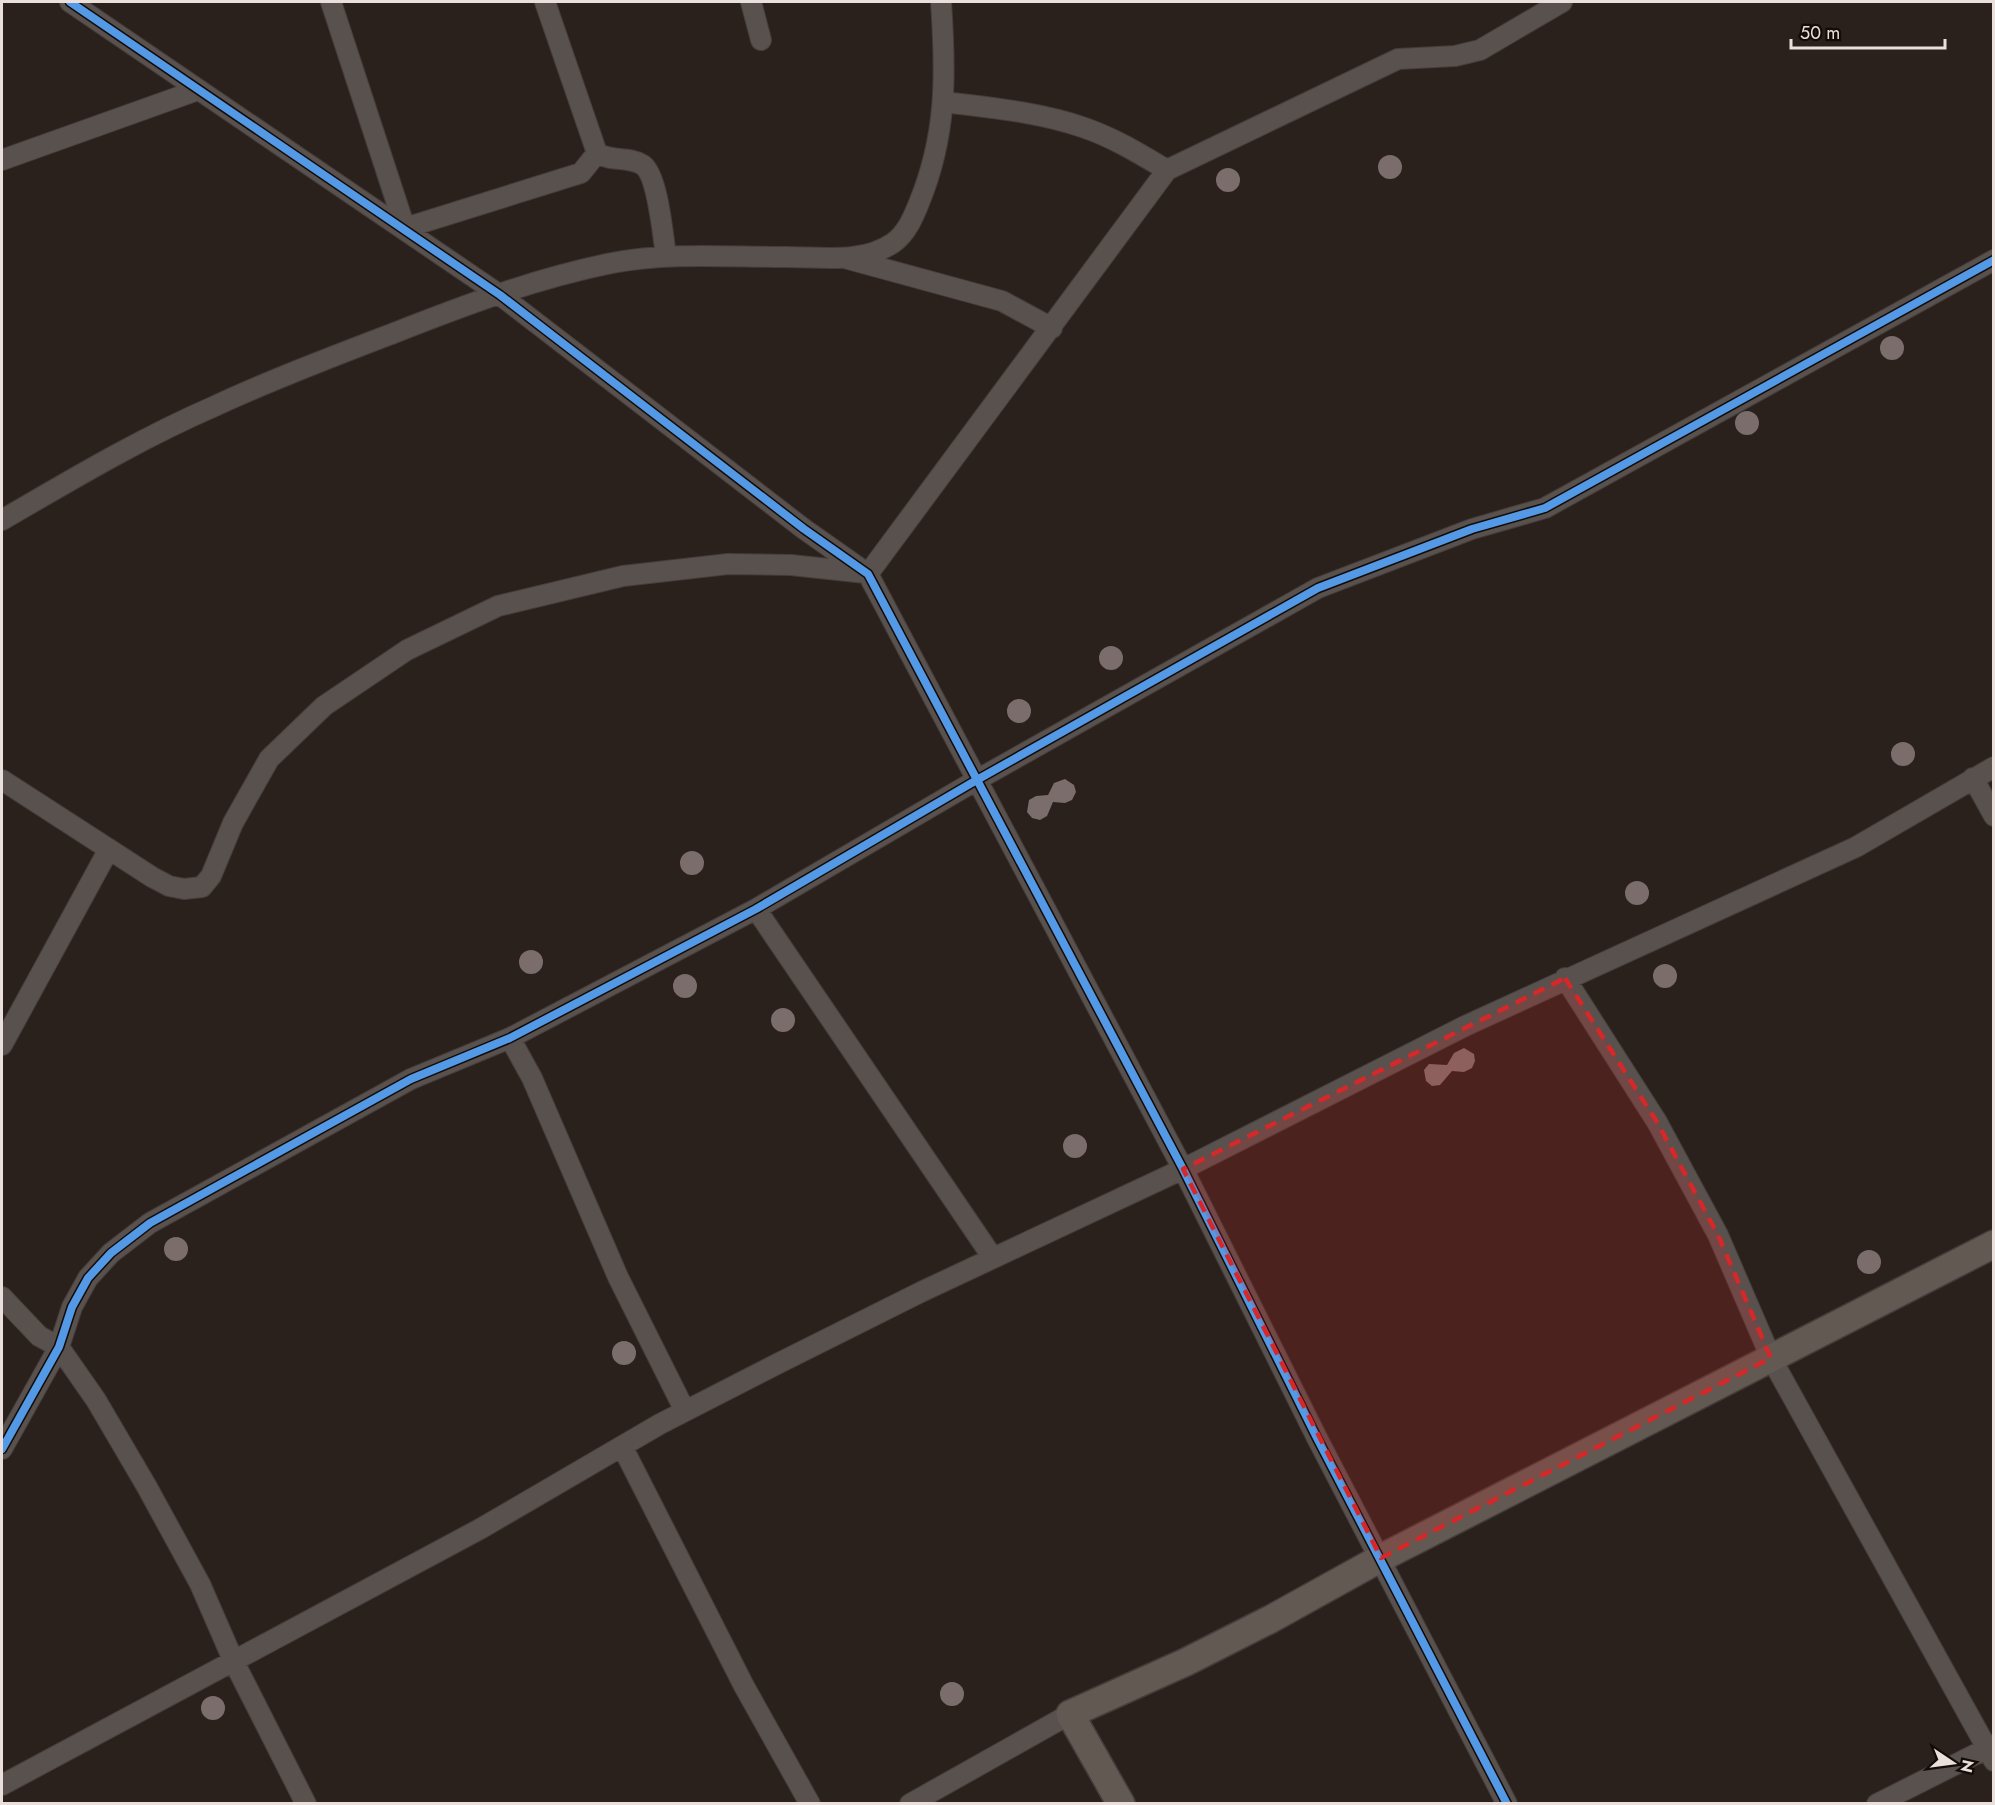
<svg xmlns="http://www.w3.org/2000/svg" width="1995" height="1805" font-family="Jost,sans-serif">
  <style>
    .building { fill: #7b6d6b }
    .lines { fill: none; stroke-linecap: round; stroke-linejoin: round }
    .street-casing { stroke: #453d3b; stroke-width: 22 }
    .secondary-casing { stroke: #453d3b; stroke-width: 30 }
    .street { stroke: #58514e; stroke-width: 20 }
    .secondary { stroke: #625953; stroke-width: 27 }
    .cycleway-casing { stroke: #120b08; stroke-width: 11 }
    .cycleway { stroke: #5399e6; stroke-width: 8 }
    .marked { fill: #d62828; fill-opacity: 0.2; stroke: #d62828; stroke-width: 4.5; stroke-dasharray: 12 8; stroke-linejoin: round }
  </style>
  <rect width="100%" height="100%" fill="#2a211d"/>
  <path class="building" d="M1378 167a12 12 0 1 1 24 0a12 12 0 1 1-24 0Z
    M1216 180a12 12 0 1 1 24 0a12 12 0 1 1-24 0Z
    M1880 348a12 12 0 1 1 24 0a12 12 0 1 1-24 0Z
    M1735 423a12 12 0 1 1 24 0a12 12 0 1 1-24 0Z
    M1099 658a12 12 0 1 1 24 0a12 12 0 1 1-24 0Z
    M1007 711a12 12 0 1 1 24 0a12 12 0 1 1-24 0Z
    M1891 754a12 12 0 1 1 24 0a12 12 0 1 1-24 0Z
    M1065 779 1074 785 1076 792 1072 800 1065 803 1053 802 1047 816 1040 820 1032 818 1027 812 1029 800 1036 796 1048 795 1054 783Z
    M680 863a12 12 0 1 1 24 0a12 12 0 1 1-24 0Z
    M1625 893a12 12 0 1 1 24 0a12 12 0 1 1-24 0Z
    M519 962a12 12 0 1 1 24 0a12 12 0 1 1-24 0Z
    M1653 976a12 12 0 1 1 24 0a12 12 0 1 1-24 0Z
    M673 986a12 12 0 1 1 24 0a12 12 0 1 1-24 0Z
    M771 1020a12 12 0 1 1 24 0a12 12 0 1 1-24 0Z
    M1464 1048 1474 1054 1475 1061 1472 1068 1464 1072 1452 1071 1440 1085 1432 1086 1426 1081 1424 1070 1429 1064 1447 1065 1454 1053Z
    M1063 1146a12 12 0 1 1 24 0a12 12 0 1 1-24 0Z
    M164 1249a12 12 0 1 1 24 0a12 12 0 1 1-24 0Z
    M1857 1262a12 12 0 1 1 24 0a12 12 0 1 1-24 0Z
    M612 1353a12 12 0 1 1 24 0a12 12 0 1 1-24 0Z
    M940 1694a12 12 0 1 1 24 0a12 12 0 1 1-24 0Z
    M201 1708a12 12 0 1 1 24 0a12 12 0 1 1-24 0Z"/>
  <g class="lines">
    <g class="street-casing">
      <path id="street" d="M70 2 500 295 804 529 868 574 1183 1169 1317 1438 1507 1804
        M331 2 405 228 581 173 597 153
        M545 2 597 153C611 162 629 156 643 165 658 176 663 237 666 256
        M751 2 761 40
        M945 102C991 108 1040 112 1085 128 1114 138 1140 154 1167 170
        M2 160 198 90
        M848 259 1002 301 1052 328
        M2 520C71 480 141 438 215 406 273 379 334 356 394 333 465 305 537 278 612 263 669 252 729 257 787 257 822 257 862 264 893 243 906 234 913 218 919 203 947 135 946 74 941 2
        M868 574 1167 170 1398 59 1455 56 1480 50 1562 2
        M1973 778 1994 816
        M2 780 152 877 169 886 184 889 202 887 211 876 233 823 269 759 324 706 407 650 498 606 623 576 728 564 791 565 866 573
        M756 909 993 1258
        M1565 978 1657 1122 1718 1235 1771 1358 1994 1761
        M510 1038 532 1078 618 1277 685 1411
        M2 1045 109 849
        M2 1297 39 1336 59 1347 96 1400 147 1487 200 1584 234 1662 306 1804
        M623 1448 744 1686 810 1804
        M2 1449 59 1347 72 1307 88 1278 111 1253 150 1223 411 1079 510 1038 756 909 975 781 1318 588 1472 529 1545 508 1994 260
        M2 1785 480 1529 660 1424 779 1363 921 1292 1183 1169 1465 1026 1856 847 1994 767
        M910 1804 1070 1714
        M1877 1804 1994 1745"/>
    </g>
    <g class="secondary-casing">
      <path id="secondary" d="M1121 1804 1070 1714 1186 1662 1271 1619 1381 1558 1994 1244"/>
    </g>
    <use href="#street" class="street"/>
    <use href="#secondary" class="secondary"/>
    <g class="cycleway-casing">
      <path id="cycleway" d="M70 2 500 295 804 529 868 574 1183 1169 1317 1438 1507 1804
        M2 1449 59 1347 72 1307 88 1278 111 1253 150 1223 411 1079 510 1038 756 909 975 781 1318 588 1472 529 1545 508 1994 260"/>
    </g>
    <use href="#cycleway" class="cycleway"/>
  </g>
  <path class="marked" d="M1565 978 1657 1122 1718 1235 1771 1358 1381 1558 1183 1169Z"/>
  <rect width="1995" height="1805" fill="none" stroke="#ebdfdb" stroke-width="6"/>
  <g transform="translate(1953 1763) rotate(103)" stroke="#120b08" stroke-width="4.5" paint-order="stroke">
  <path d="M0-4.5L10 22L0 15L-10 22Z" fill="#ebdfdb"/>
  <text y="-9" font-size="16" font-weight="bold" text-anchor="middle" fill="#ebdfdb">N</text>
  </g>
  <path d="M1791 39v9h154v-9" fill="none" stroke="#ebdfdb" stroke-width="3"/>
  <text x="1800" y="39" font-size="18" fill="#ebdfdb" stroke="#120b08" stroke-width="4.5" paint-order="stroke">50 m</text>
</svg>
